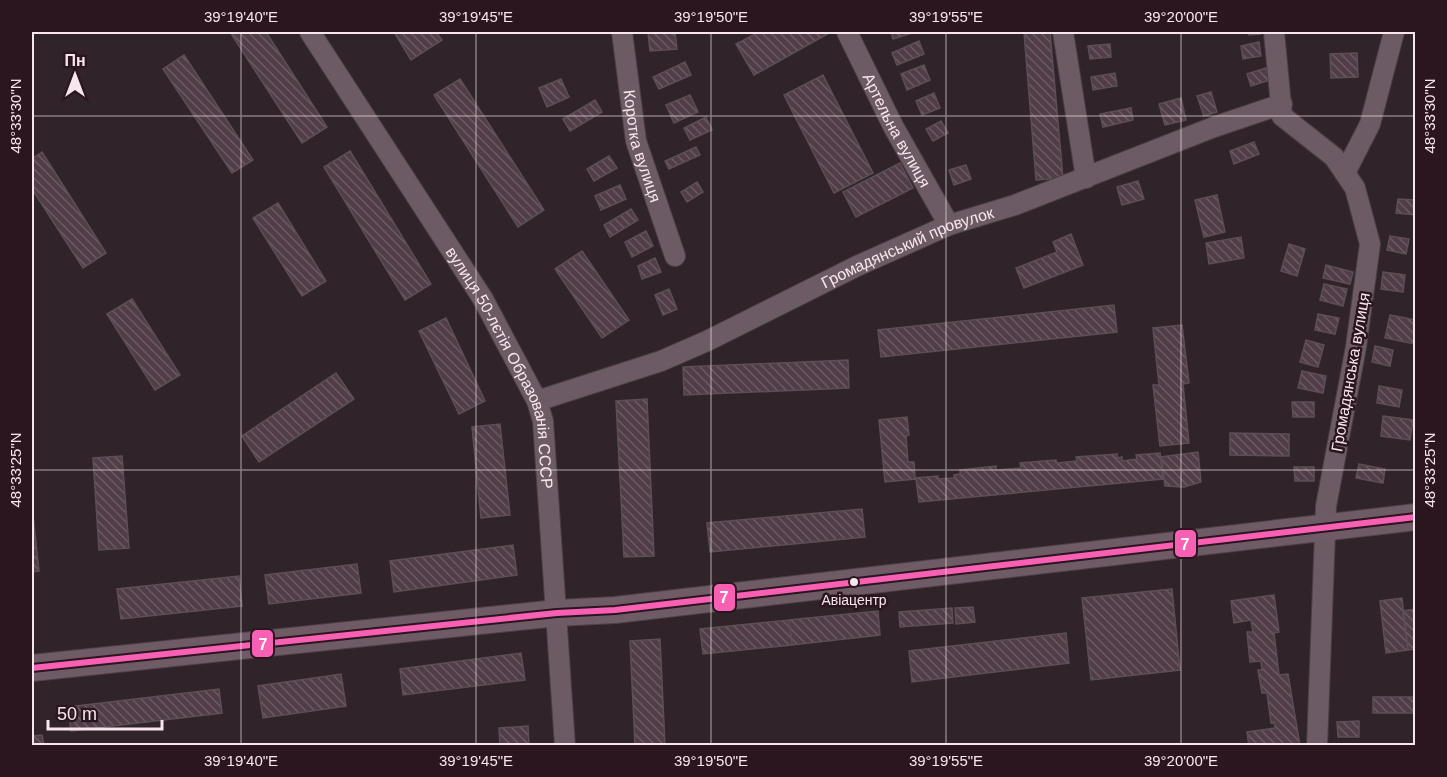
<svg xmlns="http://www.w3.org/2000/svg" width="1447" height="777" font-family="Helvetica,sans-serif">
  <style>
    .building { fill: url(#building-back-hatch); stroke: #5b4f55; stroke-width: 1.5 }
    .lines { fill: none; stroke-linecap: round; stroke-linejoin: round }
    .minor-casing { stroke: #4b4045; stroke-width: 22 }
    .major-casing { stroke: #4b4045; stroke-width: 28 }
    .minor { stroke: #6c5b64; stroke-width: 20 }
    .major { stroke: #6f5b65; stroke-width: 26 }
    .bus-1-casing { stroke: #2b151f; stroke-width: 10 }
    .bus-1 { stroke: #f860b3; stroke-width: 6 }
    .ticks { fill: none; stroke: #f7e6ed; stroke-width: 1.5; stroke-opacity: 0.45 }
    .bus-dot { fill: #f7e6ed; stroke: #2b151f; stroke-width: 2 }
    .labels { text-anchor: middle; stroke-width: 5; stroke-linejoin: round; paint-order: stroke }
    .bus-label { font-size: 14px; fill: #f7e6ed; stroke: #2b151f }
    .street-label { font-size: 16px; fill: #f7e6ed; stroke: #2b151f }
    .line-badge { stroke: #2b151f; stroke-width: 2 }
    .badge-label { font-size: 16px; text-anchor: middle; font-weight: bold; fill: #fff }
    .neatline { fill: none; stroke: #f7e6ed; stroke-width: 2 }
    .ticks-label { font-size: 15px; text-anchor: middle; fill: #f7e6ed }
  </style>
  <defs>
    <pattern id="building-back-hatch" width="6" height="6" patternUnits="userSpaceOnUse" patternTransform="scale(1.5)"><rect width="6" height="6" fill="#513d48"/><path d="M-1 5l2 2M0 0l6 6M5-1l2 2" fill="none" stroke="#6b5963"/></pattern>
  </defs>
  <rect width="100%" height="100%" fill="#30242a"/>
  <path class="building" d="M230 32H266L327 127 302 143Z
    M394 32H436L442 40 411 60Z
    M675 32 677 49 650 51 648 33Z
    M759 32H831L754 75 736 44Z
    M891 32H915L893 39Z
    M1024 32H1050L1063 178 1036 180Z
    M1249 32H1261V34L1249 35Z
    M919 41 924 54 897 65 892 53Z
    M1259 42 1261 56 1243 59 1241 46Z
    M1110 44 1111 57 1090 59 1088 46Z
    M1357 53 1358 77 1331 78 1330 54Z
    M184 55 253 160 232 173 163 69Z
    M685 62 691 75 659 89 653 77Z
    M924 65 930 80 907 90 901 74Z
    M1266 68 1270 80 1251 86 1247 74Z
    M1115 73 1117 86 1093 90 1091 77Z
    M823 75 873 173 834 193 784 95Z
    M460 79 544 210 518 227 434 95Z
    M561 79 569 97 547 107 539 88Z
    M1211 92 1217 112 1204 116 1197 96Z
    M934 93 940 108 922 115 916 101Z
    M690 95 698 112 674 123 666 105Z
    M1181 98 1186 120 1165 125 1159 104Z
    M595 100 602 112 570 131 563 119Z
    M1131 108 1133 120 1103 127 1100 114Z
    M706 117 712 130 690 140 684 128Z
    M941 121 948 133 933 141 926 129Z
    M1254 142 1259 154 1234 164 1230 151Z
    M696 147 700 155 669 169 665 161Z
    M350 151 431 284 405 300 324 167Z
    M42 152 106 253 83 268 32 189V159Z
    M609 156 617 168 594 181 587 169Z
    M900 163 913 188 856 217 843 192Z
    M966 165 971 179 954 185 949 170Z
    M1138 181 1144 199 1122 205 1117 187Z
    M697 182 703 192 687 202 681 192Z
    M620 185 626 199 601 210 595 196Z
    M1217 195 1225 232 1204 237 1195 200Z
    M1398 199 1416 200V215L1396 213Z
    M278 203 326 281 302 296 253 218Z
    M631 209 638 220 610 237 604 225Z
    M646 231 653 246 632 257 625 242Z
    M1071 234 1083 265 1024 288 1016 268 1057 252 1053 242Z
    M1390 236 1409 239 1406 254 1387 250Z
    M1241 237 1244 258 1209 264 1206 243Z
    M1289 244 1305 249 1297 276 1281 271Z
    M582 251 629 320 602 338 555 269Z
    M655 258 661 272 642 279 638 266Z
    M1326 265 1353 272 1350 284 1323 278Z
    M1383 272 1405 275 1403 292 1381 289Z
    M1324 284 1347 289 1343 306 1320 300Z
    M669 289 677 309 663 315 655 295Z
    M132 299 180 375 155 390 107 314Z
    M1114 305 1117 332 881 357 878 330Z
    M1318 314 1339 318 1335 334 1315 330Z
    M1390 315 1416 320V344L1385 338Z
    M446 318 485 401 459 414 419 331Z
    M1182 325 1189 383 1183 384 1189 443 1160 446 1153 385H1159L1153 328Z
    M1306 340 1324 345 1318 367 1300 362Z
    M1375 346 1393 350 1390 366 1372 362Z
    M848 360 849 388 684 395 683 367Z
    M1302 371 1326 376 1323 393 1298 388Z
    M336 373 354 399 259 462 242 436Z
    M1379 386 1402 390 1399 407 1377 403Z
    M647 399 654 556 624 557 616 401Z
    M1292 402H1314V417H1293Z
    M1383 416 1413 420 1410 440 1381 436Z
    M907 417 909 435 906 436 908 462H914L915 478 938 476V479L954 478V475L960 474V470L996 466V470L1021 468 1020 463 1056 460 1057 463 1077 461 1076 457 1117 454V458L1122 457V461L1137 459 1136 455 1160 453 1163 479 919 502 916 479 885 482 879 420Z
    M500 424 510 515 481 518 472 427Z
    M1230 433 1289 434V456L1230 455Z
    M1198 452 1201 482 1184 487 1165 486 1161 457Z
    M122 456 129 548 99 550 93 458Z
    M1359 464 1385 469 1383 483 1356 478Z
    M1294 467H1314V481H1295Z
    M32 506 39 571 32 572Z
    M862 509 865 537 710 552 707 523Z
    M513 545 517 575 394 592 390 561Z
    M357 564 361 593 269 604 265 575Z
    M239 576 242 606 121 619 117 589Z
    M1172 589 1180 670 1091 680 1082 598Z
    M1274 595 1279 632 1274 633 1279 675 1288 674 1300 746H1249L1247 732 1275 728 1274 722 1271 723 1267 693H1262L1258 670H1262L1261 661 1250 662 1247 632H1253L1251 620 1234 623 1231 601Z
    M1402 598 1408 650 1386 653 1380 601Z
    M973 607 975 622 956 624 955 608Z
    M952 608 953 623 900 627 899 612Z
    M1416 609V649L1408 650 1403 611Z
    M878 611 880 635 792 645 789 620Z
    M789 620 792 645 703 654 700 629Z
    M1066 633 1069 663 912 682 909 651Z
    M660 639 665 746H635L630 641Z
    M521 653 525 680 403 695 400 669Z
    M341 674 346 706 263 718 258 686Z
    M219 689 222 713 71 731 68 707Z
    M1373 697H1414V713H1373Z
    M1359 721V737H1338L1337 722Z
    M528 726 529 746H500L499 728Z
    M42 735 44 746H32V736Z"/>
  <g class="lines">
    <g class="minor-casing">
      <g id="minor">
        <path id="s1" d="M310 32 483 299 537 401 543 421 565 746"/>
        <path id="s2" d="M622 32 636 141 675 256"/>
        <path id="s3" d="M847 32 893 126 949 225"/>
        <path d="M1063 32 1086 178"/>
        <path d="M1274 32 1282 116 1334 157 1355 188 1370 244 1356 347 1326 506 1317 746"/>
        <path d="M1345 173 1370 124 1394 32"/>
        <path id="s4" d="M537 401 661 361 707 341 857 266 949 225 1015 205 1214 127 1282 104"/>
      </g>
    </g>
    <g class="major-casing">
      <path id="major" d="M32 668 557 613 615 610 1416 517"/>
    </g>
    <use href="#minor" class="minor"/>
    <use href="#major" class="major"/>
    <g class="bus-1-casing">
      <path id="bus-1" d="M32 668 557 613 615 610 1416 517"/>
    </g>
    <use href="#bus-1" class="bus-1"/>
  </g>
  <path class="ticks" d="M241 32V746M476 32V746M711 32V746M946 32V746M1181 32V746M32 116H1416M32 470H1416"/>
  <circle class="bus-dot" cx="854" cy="582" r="5"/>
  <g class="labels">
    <g class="bus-label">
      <text x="854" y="605">Авіацентр</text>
    </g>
    <g class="street-label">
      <text dy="6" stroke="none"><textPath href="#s3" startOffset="110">Артельна вулиця</textPath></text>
      <text dy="6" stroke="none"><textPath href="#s2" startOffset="116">Коротка вулиця</textPath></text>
      <text dy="6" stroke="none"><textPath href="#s4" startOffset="402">Громадянський провулок</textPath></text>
      <text dy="6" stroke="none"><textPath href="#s1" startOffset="390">вулиця 50-лєтія Образованія СССР</textPath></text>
      <text transform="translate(1350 372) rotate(-80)" y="6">Громадянська вулиця</text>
    </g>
  </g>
  <g class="line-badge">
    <rect x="1174" y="529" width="23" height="29" rx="6" fill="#f860b3"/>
    <rect x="713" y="583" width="23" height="29" rx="6" fill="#f860b3"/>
    <rect x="251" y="629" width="23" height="29" rx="6" fill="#f860b3"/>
  </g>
  <g class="badge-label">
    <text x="1185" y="550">7</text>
    <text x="724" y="603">7</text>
    <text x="263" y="650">7</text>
  </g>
  <rect width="1447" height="777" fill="none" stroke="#2b151f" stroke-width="66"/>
  <g transform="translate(75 75)" stroke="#2b151f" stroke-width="4.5" paint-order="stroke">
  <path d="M0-4.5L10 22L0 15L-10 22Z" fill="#f7e6ed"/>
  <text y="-9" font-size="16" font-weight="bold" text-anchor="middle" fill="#f7e6ed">Пн</text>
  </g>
  <path d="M48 720v9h114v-9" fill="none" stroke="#f7e6ed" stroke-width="3"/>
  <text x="57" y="720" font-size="18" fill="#f7e6ed" stroke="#2b151f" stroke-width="4.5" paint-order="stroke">50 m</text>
  <rect x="33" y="33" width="1381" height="711" class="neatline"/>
  <g class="ticks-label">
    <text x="241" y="22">39°19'40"E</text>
    <text x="476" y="22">39°19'45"E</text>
    <text x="711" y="22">39°19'50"E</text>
    <text x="946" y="22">39°19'55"E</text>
    <text x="1181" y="22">39°20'00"E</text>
    <text transform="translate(16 116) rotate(-90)" y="5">48°33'30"N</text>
    <text transform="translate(1430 116) rotate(-90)" y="5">48°33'30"N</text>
    <text transform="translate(16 470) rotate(-90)" y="5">48°33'25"N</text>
    <text transform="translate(1430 470) rotate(-90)" y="5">48°33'25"N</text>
    <text x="241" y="766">39°19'40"E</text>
    <text x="476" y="766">39°19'45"E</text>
    <text x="711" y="766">39°19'50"E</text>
    <text x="946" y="766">39°19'55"E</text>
    <text x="1181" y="766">39°20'00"E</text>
  </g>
</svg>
